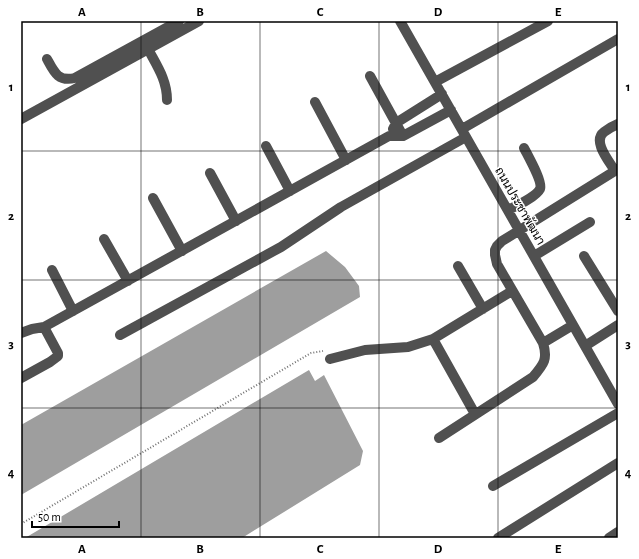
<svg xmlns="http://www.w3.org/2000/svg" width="639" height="559" font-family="'Alegreya Sans',Sarabun,sans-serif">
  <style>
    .water { fill: #9e9e9e }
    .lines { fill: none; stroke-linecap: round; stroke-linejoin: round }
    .path { stroke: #727272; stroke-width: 2; stroke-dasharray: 1 2; stroke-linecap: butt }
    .minor { stroke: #505050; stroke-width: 10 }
    .grid { fill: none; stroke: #000; stroke-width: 1; stroke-opacity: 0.55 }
    .labels { text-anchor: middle; stroke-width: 3; stroke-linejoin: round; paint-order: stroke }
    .street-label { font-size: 12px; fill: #000; stroke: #fff }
    .neatline { fill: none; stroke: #000; stroke-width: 1.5 }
    .grid-label { font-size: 13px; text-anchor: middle; font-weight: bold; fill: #000 }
  </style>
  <rect width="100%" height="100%" fill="#fff"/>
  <path class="water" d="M326 251 345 267 359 286 360 297 21 495V425Z
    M309 370 315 381 324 375 363 451 360 465 242 538H25Z"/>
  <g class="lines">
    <path class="path" d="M21 524 311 353 323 351"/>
    <path class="minor" d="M400 21 618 404
      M148 49C157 66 167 80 167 100
      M47 59C54 72 58 82 75 78L179 21
      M370 76 403 136
      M435 82 548 21
      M315 102 346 160
      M21 119 199 21
      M393 129 396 123 442 94
      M462 129 618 39
      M266 146 290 191
      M615 171C609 161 592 141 604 132 608 129 613 126 618 124
      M210 173 236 221
      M153 198 182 251
      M508 210C516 206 536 197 540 189 543 182 528 156 524 148
      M104 239 128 281
      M534 256 590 222
      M584 256 618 311
      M458 266 483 309
      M52 270 73 311
      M21 333 32 329 44 327 389 136H403L451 110
      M120 335 281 247 341 207 466 137
      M433 339 512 291
      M543 343 573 325
      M585 346 618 325
      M330 359 365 350 408 347 433 339 475 414
      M21 378 50 362 58 356V353L44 327
      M439 438 533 377C544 364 548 359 543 343L497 264 495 255V250L497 246 502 241 618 169
      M493 486 618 413
      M498 538 618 463
      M609 538 618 532"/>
  </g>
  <path class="grid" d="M141 21V538M260 21V538M379 21V538M498 21V538M21 151H618M21 280H618M21 408H618"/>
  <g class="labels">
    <g class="street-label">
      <text transform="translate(520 206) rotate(60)" y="4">ถนนประชาพัฒนา</text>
    </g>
  </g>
  <rect width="639" height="559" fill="none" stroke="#ffffff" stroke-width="44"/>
  <path d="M32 521v6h87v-6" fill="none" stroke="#000000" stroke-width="2"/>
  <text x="38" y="521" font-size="12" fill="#000000" stroke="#ffffff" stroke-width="3" paint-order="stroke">50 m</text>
  <rect x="22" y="22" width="595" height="515" class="neatline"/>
  <g class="grid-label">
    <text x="82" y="16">A</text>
    <text x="200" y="16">B</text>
    <text x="320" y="16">C</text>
    <text x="438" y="16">D</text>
    <text x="558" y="16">E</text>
    <text x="11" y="91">1</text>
    <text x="628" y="91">1</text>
    <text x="11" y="220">2</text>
    <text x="628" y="220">2</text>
    <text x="11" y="348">3</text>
    <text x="628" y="348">3</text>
    <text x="11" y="477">4</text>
    <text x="628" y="477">4</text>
    <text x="82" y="553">A</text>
    <text x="200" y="553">B</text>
    <text x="320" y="553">C</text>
    <text x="438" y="553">D</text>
    <text x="558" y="553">E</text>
  </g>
</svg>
